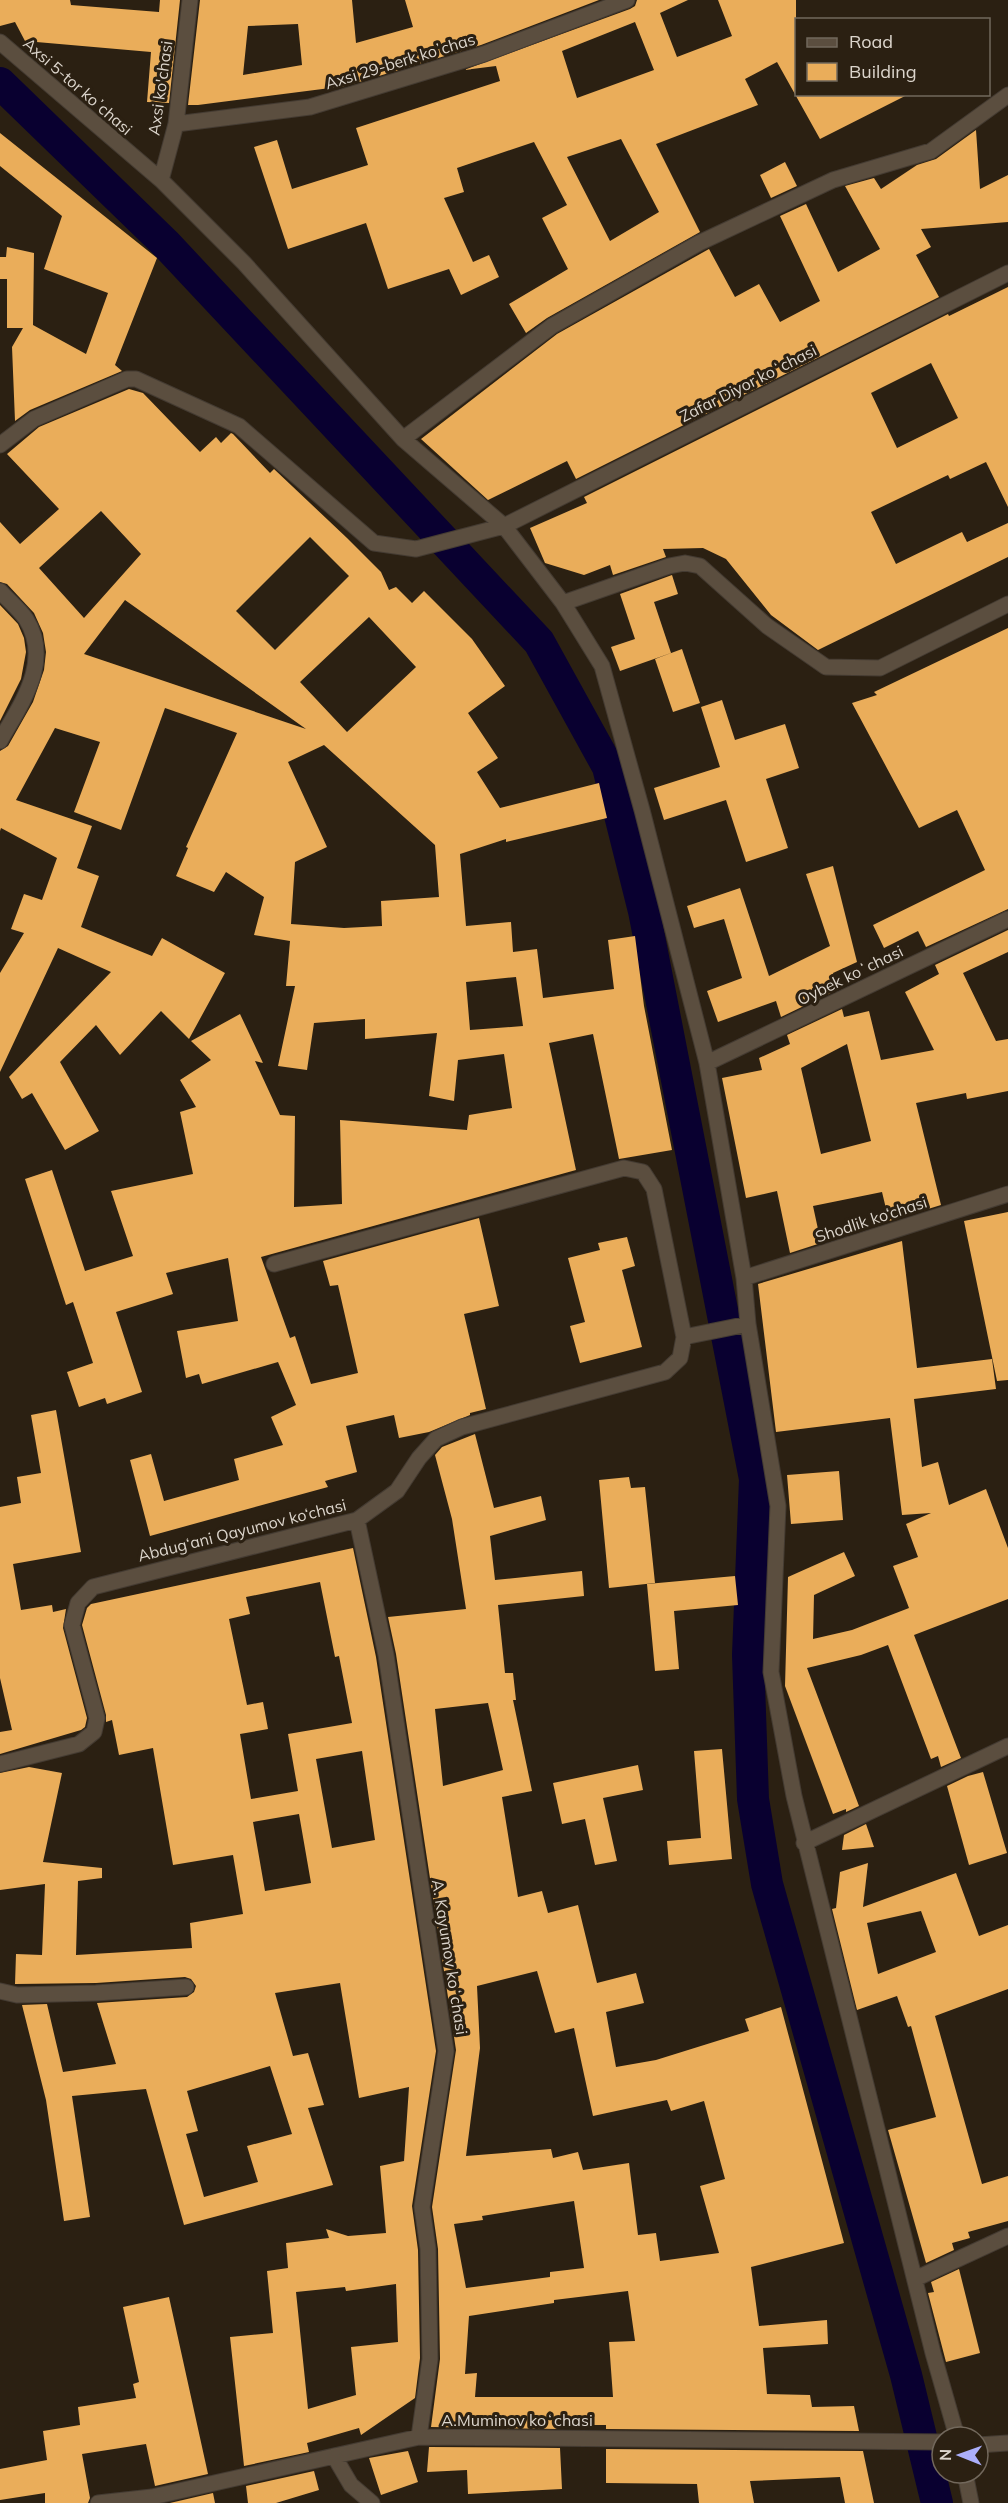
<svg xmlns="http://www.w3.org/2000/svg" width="1008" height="2503" font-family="Mulish,sans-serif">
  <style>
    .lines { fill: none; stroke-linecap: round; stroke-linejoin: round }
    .canal { stroke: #090030; stroke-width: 32 }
    .building { fill: #eaad5a; fill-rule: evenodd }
    .minor-casing { stroke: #443b32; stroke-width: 17 }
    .minor { stroke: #5b4e3f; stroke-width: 15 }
    .labels { text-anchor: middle; stroke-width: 6; stroke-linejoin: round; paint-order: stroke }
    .street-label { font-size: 16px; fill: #dcd5cc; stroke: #2b2012 }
  </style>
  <rect width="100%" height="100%" fill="#2b2012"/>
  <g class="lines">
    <path class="canal" d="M0 83 166 244 539 642 608 767 644 911 755 1479 748 1655 753 1799 767 1884 906 2375 937 2503"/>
  </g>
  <path class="building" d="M0 0H70L71 5 159 12 160 0H180L169 103 147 102 151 52 25 41 15 22 0 26Z
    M200 0H352L356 43 413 27 405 0H599L481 45 346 86 198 105H188ZM298 24 302 65 243 75 248 26Z
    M637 0H688L660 13 677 57 732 36 718 0H796V94H909L820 139 777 62 745 79 758 105 656 144 700 232 547 318 526 333 509 304 568 269 542 218 567 205 534 142 457 168 464 192 444 198 473 262 489 255 499 277 461 295 449 269 388 289 366 223 288 249 254 147 277 140 292 189 368 165 356 128 500 81 496 66 464 70 630 9 635 6ZM635 22 654 70 577 98 562 51ZM621 139 659 212 610 241 567 157Z
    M976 130 980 189 1008 175V222L921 229 931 247 916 255 939 297 576 479 567 461 488 500 421 439 557 334 709 249 735 297 759 284 780 322 820 301 780 216 806 204 838 272 880 249 845 186 874 178 881 189 917 165 936 159Z
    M0 133 157 258 115 365 122 371 30 410 15 421 12 347 23 328H7V279H0V257H6L7 247 34 253 33 325 86 354 108 293 44 269 62 216 0 166Z
    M785 162 797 186 771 198 760 175Z
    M1008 287V507L986 462 950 479 948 475 871 512 896 564 962 532 967 542 1008 523V557L818 650 771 615 726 559 703 548 663 549 666 557 613 575 610 565 584 575 545 563 530 528 587 503 584 497 948 314 949 316ZM931 363 958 418 897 448 871 393Z
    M129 389 143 393 200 452 216 437 221 443 231 433 233 434 270 473 274 469 347 538 381 572 389 590 396 587 412 603 424 591 472 639 505 686 468 713 498 758 477 772 500 808 599 783 607 818 506 842V839L460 854 466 926 511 922 513 952 537 949 543 998 614 989 608 940 635 936 644 1006 672 1150 619 1159 593 1034 549 1043 576 1170 261 1257 290 1338 295 1336 311 1384 358 1373 338 1285 330 1286 323 1261 479 1218 499 1306 464 1314 486 1409 470 1413V1415L429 1432 399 1438 394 1415 346 1426 357 1472 325 1481 328 1487 150 1536 130 1460 151 1454 164 1501 239 1480 234 1459 283 1445 271 1417 296 1405 278 1362 202 1384 199 1374 186 1378 177 1331 238 1321 228 1258 166 1273 173 1294 116 1312 142 1392 107 1404 105 1398 79 1407 67 1372 93 1363 73 1302 66 1305 25 1179 52 1170 85 1271 133 1256 111 1191 193 1174 180 1112 196 1107 180 1080 211 1060 191 1041 240 1014 263 1063 255 1061 280 1115 295 1116 294 1207 342 1204 340 1120 467 1130 469 1115 512 1108 504 1054 458 1060 454 1101 429 1096 437 1033 365 1039V1019L314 1023 307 1070 278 1066 295 986H286L290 941 254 935 264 897 226 872 214 892 176 876 188 848 186 847 237 733 165 708 121 830 74 812 100 742 55 728 16 800 92 826 77 868 99 876 81 927 152 956 162 938 225 973 189 1039 161 1011 120 1055 96 1025 60 1062 99 1131 65 1150 32 1093 22 1099 9 1077 111 972 58 948 0 1072V973L24 933 11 929 24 894 42 900 57 858 1 828 0 831V751L8 746 33 702 44 670 46 652 43 633 34 613 7 584 0 582V522L20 544 59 509 7 454 39 427ZM101 511 141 554 84 618 39 568ZM310 537 349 576 275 650 236 611ZM125 600 306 729 84 654ZM369 617 416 667 347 732 300 682ZM324 745 435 845 439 897 381 901 382 926 344 928 291 924 295 862 327 847 288 762ZM516 977 523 1026 470 1030 466 982Z
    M672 575 678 594 654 602 671 653 620 671 611 647 635 639 620 594Z
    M0 605 18 624 24 638 26 652 21 679 0 721Z
    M1008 628V909L926 947 918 931 884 948 873 925 985 870 957 810 919 828 852 703 877 695 874 692Z
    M682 649 700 703 673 712 655 659Z
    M722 700 735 740 785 724 799 768 766 779 788 848 746 862 726 800 664 820 654 788 720 767 701 707Z
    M833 866 857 962 833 973 837 990 781 1017 776 1001 718 1022 707 991 742 978 724 919 694 928 687 906 740 888 769 976 830 946 806 874Z
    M1008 930V952L963 973 996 1041 1008 1039V1091L967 1099 966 1093 916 1103 941 1205 889 1221 882 1192 813 1206 821 1243 790 1253 777 1191 746 1198 722 1078 762 1070 759 1058 790 1044 787 1035 842 1009 844 1017 869 1011 881 1060 934 1050 905 992 939 974 935 965ZM847 1044 871 1141 821 1154 801 1068Z
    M1008 1212V1380L997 1381 964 1221Z
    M627 1237 635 1266 622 1270 642 1347 580 1363 570 1326 585 1322 568 1258 600 1250 598 1243Z
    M902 1241 917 1368 992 1359 996 1389 914 1399 922 1467 938 1462 949 1505 986 1489 1008 1548V1599L914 1635 961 1758 941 1767 938 1756 931 1759 888 1645 861 1655 807 1668 859 1806 846 1812V1809L833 1814 785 1686 788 1577 844 1552 855 1576 814 1595 813 1639 852 1630 909 1608 893 1566 918 1557 906 1524 931 1513 902 1515 890 1418 776 1432 758 1284Z
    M56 1410 81 1552 13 1564 21 1610 52 1605 53 1612 66 1609 63 1628 87 1718 85 1727 81 1730 0 1754V1732L12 1730 0 1678V1507L21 1503 17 1477 41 1473 31 1415Z
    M475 1434 494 1508 541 1496 546 1520 490 1536 495 1580 582 1571 584 1596 498 1605 505 1673H513L516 1700H513L532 1791 502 1797 518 1897 542 1891 548 1913 578 1905 597 1983 636 1973 644 2003 606 2012 616 2067 656 2060 749 2031 745 2019 781 2007 844 2243 751 2267 759 2326 827 2320 828 2344 763 2348 767 2394 810 2395 812 2407 854 2406 859 2431 606 2429V2425H559V2429L431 2427 440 2359 438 2249 432 2207 456 2050 396 1654 388 1617 466 1609 452 1519 435 1455 442 1447ZM488 1703 503 1770 443 1786 435 1709ZM537 1971 555 2033 574 2028 593 2116 667 2100 671 2111 704 2101 725 2179 700 2186 719 2253 660 2261 656 2233 638 2235 629 2163 583 2170 578 2152 553 2158 551 2149 466 2156 480 2048 477 1986ZM574 2201 584 2268 550 2272V2277L466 2288 454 2224 483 2220 482 2216ZM628 2291 635 2341 609 2342 613 2397H475L477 2373 465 2374 469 2316 554 2303V2300Z
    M839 1471 843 1520 791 1524 787 1475Z
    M629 1477 631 1488 645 1487 655 1583 609 1588 599 1480Z
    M353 1548 376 1657 436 2051 412 2206 418 2250 420 2358 415 2398 361 2435 359 2428 307 2443 309 2452 244 2466 230 2337 273 2333 267 2271 288 2268 286 2243 329 2238 326 2229 348 2236 386 2233 380 2166 404 2161 409 2087 359 2098 340 1983 275 1993 293 2056 308 2053 324 2105 308 2108 333 2185 184 2225 146 2089 72 2096 90 2217 64 2221 46 2100 22 2005 47 2004 63 2072 116 2064 97 2003 187 1997 194 1992 196 1986 191 1979 185 1977 96 1983 15 1984 16 1954 42 1955 45 1884 0 1890V1773L29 1767 62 1773 43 1862 102 1868V1878L78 1881 76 1955 192 1948 190 1923 243 1914 233 1855 173 1865 153 1748 119 1755 112 1720 106 1722V1715L82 1625 87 1608 91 1604ZM320 1582 335 1657 339 1656 352 1723 288 1734 298 1791 251 1799 240 1734 268 1729 263 1702 247 1705 229 1619 250 1614 246 1597ZM362 1751 375 1840 332 1848 316 1759ZM299 1814 311 1883 265 1891 253 1822ZM270 2066 292 2134 247 2146 258 2182 204 2197 186 2134 198 2131 187 2091ZM396 2284 398 2342 351 2347 356 2395 308 2409 296 2292 345 2287 346 2291Z
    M735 1576 738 1605 674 1611 679 1669 655 1671 647 1584Z
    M722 1749 732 1859 669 1865 667 1841 701 1838 694 1751Z
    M638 1765 643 1790 603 1798 617 1861 595 1865 585 1819 562 1824 553 1783Z
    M983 1772 1007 1853 969 1865 947 1786 968 1776Z
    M866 1824 874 1847 842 1850 844 1835Z
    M868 1863 863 1907 956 1873 979 1936 1008 1925V1989L935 2016 982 2184 1008 2176V2221L968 2232 970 2238 952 2243 954 2250 926 2263 888 2130 936 2117 911 2026 908 2027 897 1996 857 2010 832 1909 836 1908 840 1872ZM921 1911 936 1952 878 1974 867 1923Z
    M959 2269 980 2353 946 2362 928 2293 934 2292 931 2282Z
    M169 2297 208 2474 155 2486 146 2444 82 2454 90 2498 88 2503H45V2493L0 2500V2469L47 2460 43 2431 80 2425 78 2407 136 2398 133 2384 139 2382 123 2307Z
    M429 2447 560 2448 562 2489 468 2494 467 2470 427 2472Z
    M606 2449 863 2451 874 2503H845L840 2477 750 2481 754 2503H699L697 2484 606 2483Z
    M408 2451 418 2482 381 2495 369 2458Z
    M314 2471 319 2490 276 2503H248L246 2486Z
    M213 2493 215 2503H170Z"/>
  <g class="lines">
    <g class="minor-casing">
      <path id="minor" d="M0 42 161 180 244 263 403 439 504 526 563 603 602 666 642 810 707 1063 744 1278 748 1324 778 1506 771 1672 794 1796 933 2353 957 2437
        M176 124 310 107 484 54 627 0
        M161 180 176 124 190 0
        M403 439 552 326 699 243 833 180 931 151 1008 95
        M0 445 34 419 127 379H136L239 426 374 543 416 549 504 526 1008 273
        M0 591C8 600 19 609 26 619 53 662 20 705 0 741
        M563 603 669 566 685 563 700 566 767 626 826 667 880 668 1008 604
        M707 1063 1008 919
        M744 1278 1008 1194
        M684 1337 748 1324
        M357 1520 386 1655 446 2051 422 2207 428 2249 430 2359 419 2437
        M0 1764 79 1744 94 1732 97 1718 72 1625 78 1603 93 1587 357 1520 397 1491 419 1458 436 1439 462 1427 665 1372 680 1358 684 1337 654 1189 643 1172 624 1168 274 1264
        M804 1843 1008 1746
        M0 1991 17 1995 96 1993 186 1987
        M915 2279 1008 2236
        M978 2445 1008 2443
        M334 2456 351 2485 372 2503
        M965 2473 971 2503
        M98 2503 152 2497 419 2437 942 2442"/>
    </g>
    <use href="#minor" class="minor"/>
  </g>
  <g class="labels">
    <g class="street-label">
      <text transform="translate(400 61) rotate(-17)" y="6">Аxsi 29-berk koʼchas</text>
      <text transform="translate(78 86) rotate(41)" y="6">Аxsi 5-tor koʼchasi</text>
      <text transform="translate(160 88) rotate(-82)" y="6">Axsi ko'chasi</text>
      <text transform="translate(748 383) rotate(-27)" y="6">Zafar Diyor koʻchasi</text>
      <text transform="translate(850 975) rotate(-26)" y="6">Oybek koʻchasi</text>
      <text transform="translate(871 1219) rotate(-18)" y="6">Shodlik ko‘chasi</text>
      <text transform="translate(242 1530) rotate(-14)" y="6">Abdug‘ani Qayumov ko‘chasi</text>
      <text transform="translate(450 1957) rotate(81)" y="6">A. Kayumov koʻchasi</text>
      <text x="517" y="2426">A.Muminov koʻchasi</text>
    </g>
  </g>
  <rect x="795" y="18" width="195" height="78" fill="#2b2012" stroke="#72685c" stroke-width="1.5"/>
  <rect x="807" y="38" width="30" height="9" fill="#5b4e3f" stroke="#72685c" stroke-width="1.5"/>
  <text x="849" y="48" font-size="18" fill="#dcd5cc">Road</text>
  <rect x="807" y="63" width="30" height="18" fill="#eaad5a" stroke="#72685c" stroke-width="1.5"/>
  <text x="849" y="78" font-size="18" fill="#dcd5cc">Building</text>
  <g transform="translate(960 2455) rotate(271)"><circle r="28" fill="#2b2012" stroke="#72685c" stroke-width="1.5"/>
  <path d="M0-4.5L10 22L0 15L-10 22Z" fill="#acaffb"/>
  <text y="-9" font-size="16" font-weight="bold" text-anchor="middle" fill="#dcd5cc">N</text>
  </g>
</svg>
